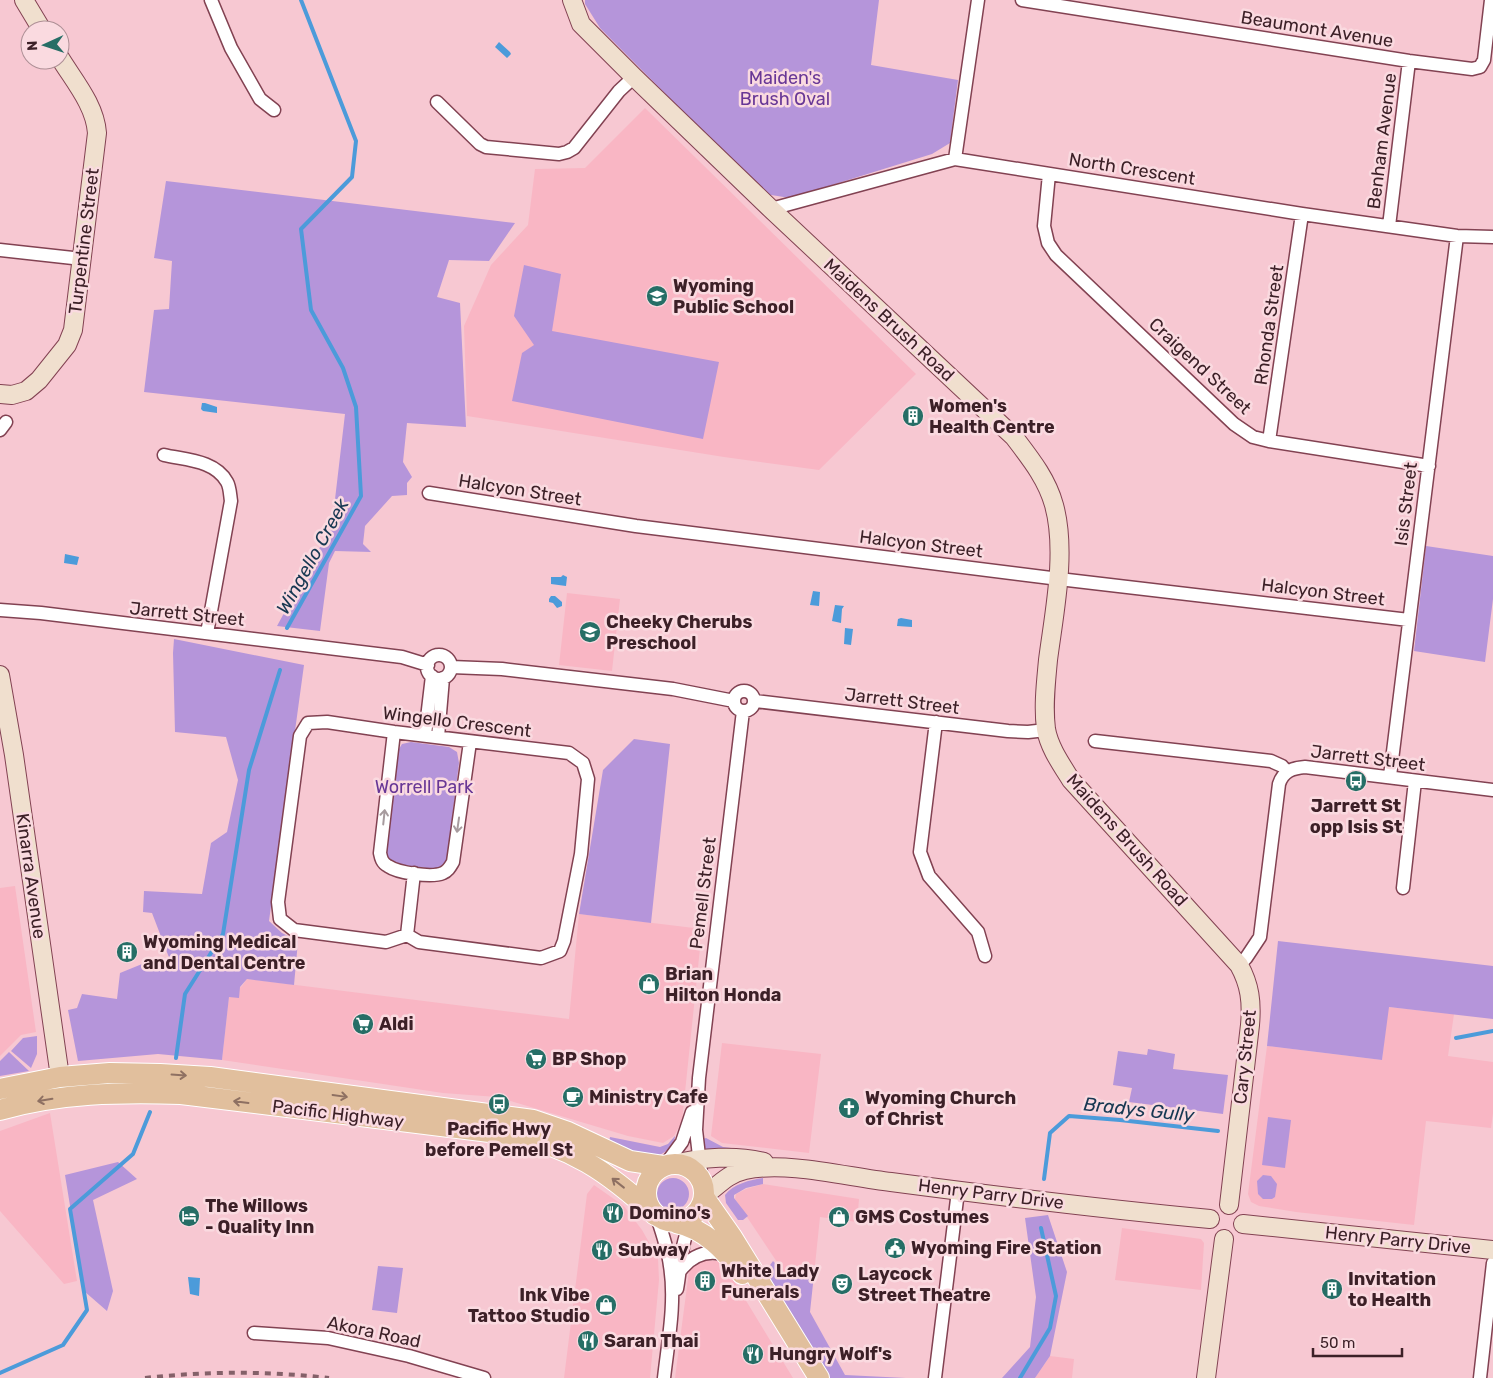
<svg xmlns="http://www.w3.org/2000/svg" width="1493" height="1378" font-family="Rubik,sans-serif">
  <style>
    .built { fill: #f9b6c4 }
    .green { fill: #b595da }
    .water { fill: #4c9bda }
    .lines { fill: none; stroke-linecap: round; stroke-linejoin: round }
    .stream { stroke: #4c9bda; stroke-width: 4 }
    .street-casing { stroke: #824252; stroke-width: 15 }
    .secondary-casing { stroke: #824252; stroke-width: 20 }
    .primary-casing { stroke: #fff; stroke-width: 22 }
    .street { stroke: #fff; stroke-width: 12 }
    .secondary { stroke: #f0dfce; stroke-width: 18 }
    .primary { stroke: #e1bf9d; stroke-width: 20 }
    .rail { stroke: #846169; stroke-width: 4; stroke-dasharray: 6 6; stroke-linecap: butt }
    .oneway { stroke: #a79b9e }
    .oneway2 { stroke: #8e7062 }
    .labels { text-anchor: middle; stroke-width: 5; stroke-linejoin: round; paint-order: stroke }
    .street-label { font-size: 18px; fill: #3c2027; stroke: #fadae0 }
    .park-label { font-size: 18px; fill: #683796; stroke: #fadae0 }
    .poi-label { font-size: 18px; font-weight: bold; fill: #3c2027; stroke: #fadae0; text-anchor: start }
    .water-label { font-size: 19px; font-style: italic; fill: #173852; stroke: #fadae0 }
  </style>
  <rect width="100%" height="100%" fill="#f7c8d2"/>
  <path class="built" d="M645 108 916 374 819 470 724 457 467 416 464 326 491 265 528 225 535 169 585 168Z
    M567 593 620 599 612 671 559 665Z
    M15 886 36 1032 21 1035 0 1056V888Z
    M579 914 702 929 682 1121 674 1136 663 1143 628 1136 497 1097 443 1093 222 1060 229 996 242 986 247 979 569 1019Z
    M1388 1007 1454 1014 1448 1056 1493 1062V1113L1491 1128 1426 1121 1414 1225 1296 1212 1259 1206 1251 1202 1248 1194 1267 1046 1382 1060Z
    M722 1043 821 1054 809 1153 722 1143 711 1136Z
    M50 1113 77 1281 64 1284 0 1211V1131Z
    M763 1184 859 1199 857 1222 820 1217 815 1265 797 1277 785 1274 735 1199 736 1194 746 1189Z
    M594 1185 624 1206 642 1230 658 1258 659 1280 650 1378H564L587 1194Z
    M1122 1228 1201 1239 1204 1243 1201 1290 1115 1280Z
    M705 1261H719L729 1269 731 1276 793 1378H675L689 1271 695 1264Z
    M1050 1356 1074 1359 1072 1378H1035Z"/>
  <path class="green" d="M585 0H879L871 65 958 80 950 143 932 154 790 198 765 194 600 28 585 4Z
    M166 181 515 223 489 261 449 260 437 297 460 303 466 427 407 423 403 462 412 477 407 483V495L392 496 365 526 363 544 371 552 335 551 329 563 320 631 277 626 332 525 345 414 144 392 154 310 169 309 172 261 154 258Z
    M524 265 561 274 552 331 719 362 703 439 512 401 522 353 534 345 514 316Z
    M1426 546 1493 556V599L1485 662 1414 651Z
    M174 639 304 665 269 921 282 933 298 941 294 985 247 979 240 987 239 998 229 997 222 1060 158 1054 78 1061 68 1010 77 1008 82 994 117 999 120 973 147 962 150 969 170 960 152 913 143 912 144 891 202 894 211 843 227 832 238 780 226 737 175 732 173 653Z
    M634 739 670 744 651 923 579 914 603 770Z
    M411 742 449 747 457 752 459 763 447 859 442 867 434 869 394 864 388 859 385 851 396 754 402 744Z
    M1278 941 1493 966V1019L1389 1007 1382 1060 1267 1046Z
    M37 1036V1054L31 1068 11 1051 23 1038Z
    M1148 1049 1175 1054 1173 1069 1228 1075 1223 1114 1129 1102 1132 1088 1113 1085 1118 1051 1147 1055Z
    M9 1052 29 1071 0 1076V1061Z
    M1268 1117 1291 1120 1285 1168 1262 1165Z
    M675 1136C675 1140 672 1145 668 1149 652 1166 627 1150 609 1142L610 1137 660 1147 668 1144Z
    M706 1138 723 1147 765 1152V1154L708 1152 704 1146 703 1139Z
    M118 1162 137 1179 93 1200 113 1291 107 1311 84 1291 65 1175Z
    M1263 1175 1271 1176 1277 1184 1275 1197 1272 1199H1263L1258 1194 1257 1181Z
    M763 1178V1184L746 1188 734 1195V1198L748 1216 743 1220H738L726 1203 725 1195C733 1184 750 1180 763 1178Z
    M657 1194a16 16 0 1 1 32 0a16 16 0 1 1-32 0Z
    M1048 1215 1067 1272 1050 1356 1035 1378H1002L1030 1347 1036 1297 1025 1218Z
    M773 1261 785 1274 797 1277 815 1265 810 1312 845 1375 906 1378H830L765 1272Z
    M378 1266 403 1268 397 1313 372 1310Z"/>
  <path class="water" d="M499 42 510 52 511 54 507 58 495 47Z
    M202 403H205L217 407V413L203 411 201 409Z
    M65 554 79 557 77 565 64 563Z
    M563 575 567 577 566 586 551 584V577H561Z
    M813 591 820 592 819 606 810 605Z
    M551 596H555L562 602V606L557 608 553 603 549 602V599Z
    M835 605 844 606 842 609 841 623 832 621Z
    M901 618 912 620V627L897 626 898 619Z
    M845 628 853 629 851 645 844 644Z
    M188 1277 200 1278 199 1296 190 1294Z"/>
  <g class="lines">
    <path class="stream" d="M287 628 361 496 356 407 343 368 311 310 301 229 352 177 356 141 301 0
      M1456 1038 1493 1031
      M176 1058 185 994 223 934 249 770 280 670
      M1044 1179 1050 1133 1069 1116 1120 1120 1218 1131
      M0 1373 63 1345 87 1310 70 1209 133 1154 150 1112
      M1020 1378 1050 1328 1056 1296 1041 1228"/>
    <g class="street-casing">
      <path id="street" d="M211 0 231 48 260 99 274 110
        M1022 0 1409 61 1472 69 1480 67 1484 60 1491 0
        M437 102 480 144 486 147 559 154 567 152 574 148 619 91 634 77
        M955 159 978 0
        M1049 174 1044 226 1048 243 1056 255 1234 424 1253 437 1269 441 1429 466
        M771 209 955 159 1302 214 1457 236 1493 237
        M1389 226 1409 61
        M0 250 82 259
        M0 430 6 422
        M1269 441 1302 214
        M164 455C185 460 215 460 227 482 230 487 230 495 231 501L207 633
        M429 493 636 526 1059 579 1409 620
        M0 610 41 613 402 657 428 665
        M427 667a12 12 0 1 1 24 0a12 12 0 1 1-24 0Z
        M451 667 502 669 673 689 734 701
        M734 701a10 10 0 1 1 20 0a10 10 0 1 1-20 0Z
        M755 701 1008 731 1028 732 1046 730
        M327 722 394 732 569 753 583 763 588 779 581 854 564 941 560 951 541 958 419 942 407 935 386 942 294 930 280 919 278 902 300 736 308 723Z
        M936 722 920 852 929 876 978 932 985 956
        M394 732 380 853C381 858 382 863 388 866 398 873 432 878 443 873 448 871 450 867 453 862L470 742
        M425 735 432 676
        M438 737 443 678
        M1095 741 1271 761 1282 766 1287 772
        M1390 776 1457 236
        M1403 888 1415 781
        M407 935 414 873
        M1239 965 1246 958 1260 937 1279 784C1283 771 1293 768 1305 767L1493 790
        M665 1165 682 1142 692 1112
        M702 1182 696 1130 699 1078 743 711
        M657 1217C662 1233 668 1249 670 1266 676 1302 668 1342 664 1378
        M680 1271C692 1255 707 1249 726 1255
        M677 1289C682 1261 680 1240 695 1215
        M254 1333 328 1338 409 1356 484 1378
        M935 1378 958 1191
        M1480 1378 1493 1263"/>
    </g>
    <g class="secondary-casing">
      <path id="secondary" d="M24 0 42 30
        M572 0 581 24 634 77 771 209 1014 437C1030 458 1047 479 1054 505 1067 552 1054 613 1048 660 1046 682 1043 706 1046 729 1049 747 1061 764 1071 780L1239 965C1250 985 1252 1002 1250 1025L1229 1205
        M0 394 12 395 26 391 39 380 67 345 73 330 97 133C95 105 74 81 60 58
        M0 675 14 755 60 1077
        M675 1164C701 1157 737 1155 764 1162
        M704 1196C718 1186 727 1174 745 1170 788 1161 847 1177 891 1182 997 1196 1103 1209 1210 1219
        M1243 1224 1493 1250
        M1206 1378 1224 1239"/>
    </g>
    <g class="primary-casing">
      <path id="primary" d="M0 1089 60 1077 110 1073 160 1074 210 1077 533 1120 568 1132 630 1161 663 1166
        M0 1110C59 1093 120 1092 181 1094L506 1134C570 1145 608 1172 655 1215
        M646 1193a29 29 0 1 1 58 0a29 29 0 1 1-58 0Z
        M704 1197 732 1237 819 1378
        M676 1223C705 1229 725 1250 742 1274"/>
    </g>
    <use href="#street" class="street"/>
    <use href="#secondary" class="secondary"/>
    <use href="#primary" class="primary"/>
    <path class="rail" d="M145 1378C207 1371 268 1371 329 1378"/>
  </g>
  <defs><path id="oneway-shaft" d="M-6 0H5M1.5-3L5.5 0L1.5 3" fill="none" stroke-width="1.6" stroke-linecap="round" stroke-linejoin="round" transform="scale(1.25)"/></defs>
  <g class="oneway">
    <use href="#oneway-shaft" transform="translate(384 817) rotate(-84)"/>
    <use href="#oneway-shaft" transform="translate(458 825) rotate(98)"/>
  </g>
  <g class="oneway2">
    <use href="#oneway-shaft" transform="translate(179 1075) rotate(4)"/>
    <use href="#oneway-shaft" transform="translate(340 1096) rotate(8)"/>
    <use href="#oneway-shaft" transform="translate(45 1100) rotate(171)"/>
    <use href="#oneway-shaft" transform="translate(241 1102) rotate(-173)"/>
    <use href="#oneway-shaft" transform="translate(618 1183) rotate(-142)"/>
  </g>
  <defs>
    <g id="school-disc" transform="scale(1.125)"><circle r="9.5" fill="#266e66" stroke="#fadae0"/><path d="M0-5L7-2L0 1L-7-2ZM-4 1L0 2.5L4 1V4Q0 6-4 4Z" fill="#fff"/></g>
    <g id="building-disc" transform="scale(1.125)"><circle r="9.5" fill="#266e66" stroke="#fadae0"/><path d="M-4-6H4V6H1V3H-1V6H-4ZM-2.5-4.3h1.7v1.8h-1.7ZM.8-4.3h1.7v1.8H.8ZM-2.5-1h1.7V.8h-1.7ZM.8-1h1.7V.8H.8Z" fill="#fff"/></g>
    <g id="bus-disc" transform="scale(1.125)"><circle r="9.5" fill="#266e66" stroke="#fadae0"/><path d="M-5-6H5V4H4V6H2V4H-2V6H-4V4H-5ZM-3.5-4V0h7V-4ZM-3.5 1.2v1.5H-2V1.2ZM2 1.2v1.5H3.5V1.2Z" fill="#fff"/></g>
    <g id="shop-disc" transform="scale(1.125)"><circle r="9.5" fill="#266e66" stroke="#fadae0"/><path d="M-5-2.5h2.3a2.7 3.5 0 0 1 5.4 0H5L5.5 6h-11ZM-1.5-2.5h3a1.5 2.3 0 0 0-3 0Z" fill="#fff"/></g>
    <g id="supermarket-disc" transform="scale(1.125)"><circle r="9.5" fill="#266e66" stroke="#fadae0"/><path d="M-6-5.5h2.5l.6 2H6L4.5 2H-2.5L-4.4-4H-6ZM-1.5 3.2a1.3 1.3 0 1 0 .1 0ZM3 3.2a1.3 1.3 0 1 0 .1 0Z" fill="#fff"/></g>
    <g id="cafe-disc" transform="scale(1.125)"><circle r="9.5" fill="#266e66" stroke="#fadae0"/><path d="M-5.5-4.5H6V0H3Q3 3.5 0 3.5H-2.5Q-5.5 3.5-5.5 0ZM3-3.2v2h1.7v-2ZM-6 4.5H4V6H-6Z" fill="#fff"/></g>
    <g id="church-disc" transform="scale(1.125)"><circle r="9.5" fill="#266e66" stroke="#fadae0"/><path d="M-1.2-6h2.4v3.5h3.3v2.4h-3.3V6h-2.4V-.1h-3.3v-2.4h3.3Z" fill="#fff"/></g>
    <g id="restaurant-disc" transform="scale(1.125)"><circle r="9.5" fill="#266e66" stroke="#fadae0"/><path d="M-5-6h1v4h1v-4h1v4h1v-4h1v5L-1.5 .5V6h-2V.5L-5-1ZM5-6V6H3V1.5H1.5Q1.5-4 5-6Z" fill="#fff"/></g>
    <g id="hotel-disc" transform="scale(1.125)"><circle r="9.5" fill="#266e66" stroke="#fadae0"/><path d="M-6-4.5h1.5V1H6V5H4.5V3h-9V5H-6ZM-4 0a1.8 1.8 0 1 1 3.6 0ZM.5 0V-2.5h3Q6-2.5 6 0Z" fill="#fff"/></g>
    <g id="civic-disc" transform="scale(1.125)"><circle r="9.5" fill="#266e66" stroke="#fadae0"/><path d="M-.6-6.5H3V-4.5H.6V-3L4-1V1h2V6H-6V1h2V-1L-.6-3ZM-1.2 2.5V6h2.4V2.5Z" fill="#fff"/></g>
    <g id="theatre-disc" transform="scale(1.125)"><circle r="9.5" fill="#266e66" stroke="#fadae0"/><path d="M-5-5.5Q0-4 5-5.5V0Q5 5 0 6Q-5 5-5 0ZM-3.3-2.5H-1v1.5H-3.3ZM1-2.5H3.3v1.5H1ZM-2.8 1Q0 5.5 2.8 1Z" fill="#fff"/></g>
  </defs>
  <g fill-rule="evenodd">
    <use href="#school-disc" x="657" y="296"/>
    <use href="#building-disc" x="913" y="416"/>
    <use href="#school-disc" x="590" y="632"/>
    <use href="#bus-disc" x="1356" y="781"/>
    <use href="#building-disc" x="127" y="952"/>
    <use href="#shop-disc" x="649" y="984"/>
    <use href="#supermarket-disc" x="363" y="1024"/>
    <use href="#supermarket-disc" x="536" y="1059"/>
    <use href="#cafe-disc" x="573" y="1097"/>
    <use href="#bus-disc" x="499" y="1104"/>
    <use href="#church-disc" x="849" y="1108"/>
    <use href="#restaurant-disc" x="613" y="1213"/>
    <use href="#hotel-disc" x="189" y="1216"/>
    <use href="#shop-disc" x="839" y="1217"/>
    <use href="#civic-disc" x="895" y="1248"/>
    <use href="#restaurant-disc" x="602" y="1250"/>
    <use href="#building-disc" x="705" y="1281"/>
    <use href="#theatre-disc" x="842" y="1284"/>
    <use href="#building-disc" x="1332" y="1289"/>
    <use href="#shop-disc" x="606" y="1305"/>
    <use href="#restaurant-disc" x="588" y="1341"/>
    <use href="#restaurant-disc" x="753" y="1354"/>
  </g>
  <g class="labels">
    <g class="street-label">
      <text transform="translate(1317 29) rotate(9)" y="6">Beaumont Avenue</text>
      <text transform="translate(1382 141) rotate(-83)" y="6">Benham Avenue</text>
      <text transform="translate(1132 169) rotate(9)" y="6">North Crescent</text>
      <text transform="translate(84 241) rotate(-83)" y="6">Turpentine Street</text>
      <text transform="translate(889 320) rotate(43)" y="6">Maidens Brush Road</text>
      <text transform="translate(1269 325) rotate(-82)" y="6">Rhonda Street</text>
      <text transform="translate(1200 366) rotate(43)" y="6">Craigend Street</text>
      <text transform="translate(520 490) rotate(9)" y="6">Halcyon Street</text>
      <text transform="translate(1406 504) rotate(-83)" y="6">Isis Street</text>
      <text transform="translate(921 544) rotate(7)" y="6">Halcyon Street</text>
      <text transform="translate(1323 592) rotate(7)" y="6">Halcyon Street</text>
      <text transform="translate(187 614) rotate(6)" y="6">Jarrett Street</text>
      <text transform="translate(902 701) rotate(7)" y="6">Jarrett Street</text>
      <text transform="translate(457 722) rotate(7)" y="6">Wingello Crescent</text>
      <text transform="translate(1368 758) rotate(7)" y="6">Jarrett Street</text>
      <text transform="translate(1127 840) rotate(48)" y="6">Maidens Brush Road</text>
      <text transform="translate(31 876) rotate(82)" y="6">Kinarra Avenue</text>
      <text transform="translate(703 893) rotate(-83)" y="6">Pemell Street</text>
      <text transform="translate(1245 1057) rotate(-84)" y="6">Cary Street</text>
      <text transform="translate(338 1114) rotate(7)" y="6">Pacific Highway</text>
      <text transform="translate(991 1194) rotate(7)" y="6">Henry Parry Drive</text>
      <text transform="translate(1398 1240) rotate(6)" y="6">Henry Parry Drive</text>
      <text transform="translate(374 1332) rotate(12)" y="6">Akora Road</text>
    </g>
    <g class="park-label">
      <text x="785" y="84">Maiden's<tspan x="785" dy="21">Brush Oval</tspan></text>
      <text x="424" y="793">Worrell Park</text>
    </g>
    <g class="poi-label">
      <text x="673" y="292">Wyoming<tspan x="673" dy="21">Public School</tspan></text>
      <text x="929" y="412">Women's<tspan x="929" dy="21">Health Centre</tspan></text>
      <text x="606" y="628">Cheeky Cherubs<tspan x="606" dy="21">Preschool</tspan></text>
      <text x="1356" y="812" text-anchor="middle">Jarrett St<tspan x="1356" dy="21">opp Isis St</tspan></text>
      <text x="143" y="948">Wyoming Medical<tspan x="143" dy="21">and Dental Centre</tspan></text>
      <text x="665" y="980">Brian<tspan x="665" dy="21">Hilton Honda</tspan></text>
      <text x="379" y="1030">Aldi</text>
      <text x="552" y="1065">BP Shop</text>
      <text x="589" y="1103">Ministry Cafe</text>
      <text x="865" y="1104">Wyoming Church<tspan x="865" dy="21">of Christ</tspan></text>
      <text x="499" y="1135" text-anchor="middle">Pacific Hwy<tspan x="499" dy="21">before Pemell St</tspan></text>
      <text x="205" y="1212">The Willows<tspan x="205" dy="21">- Quality Inn</tspan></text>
      <text x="629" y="1219">Domino's</text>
      <text x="855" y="1223">GMS Costumes</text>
      <text x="911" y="1254">Wyoming Fire Station</text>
      <text x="618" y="1256">Subway</text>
      <text x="721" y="1277">White Lady<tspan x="721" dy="21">Funerals</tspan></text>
      <text x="858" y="1280">Laycock<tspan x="858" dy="21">Street Theatre</tspan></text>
      <text x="1348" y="1285">Invitation<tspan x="1348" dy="21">to Health</tspan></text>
      <text x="590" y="1301" text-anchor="end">Ink Vibe<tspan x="590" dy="21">Tattoo Studio</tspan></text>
      <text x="604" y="1347">Saran Thai</text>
      <text x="769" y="1360">Hungry Wolf's</text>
    </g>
    <g class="water-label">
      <text transform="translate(312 556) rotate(-61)" y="7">Wingello Creek</text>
      <text transform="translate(1139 1109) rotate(6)" y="7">Bradys Gully</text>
    </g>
  </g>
  <g transform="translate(45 45) rotate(267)"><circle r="24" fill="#fadae0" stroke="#ae9096"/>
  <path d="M0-4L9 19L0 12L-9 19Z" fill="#266e66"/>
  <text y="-8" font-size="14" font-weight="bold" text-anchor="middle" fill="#3c2027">N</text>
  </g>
  <path d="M1313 1348v8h89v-8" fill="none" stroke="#3c2027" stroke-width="2.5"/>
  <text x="1320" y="1348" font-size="15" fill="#3c2027" stroke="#fadae0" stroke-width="4" paint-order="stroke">50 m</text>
</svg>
